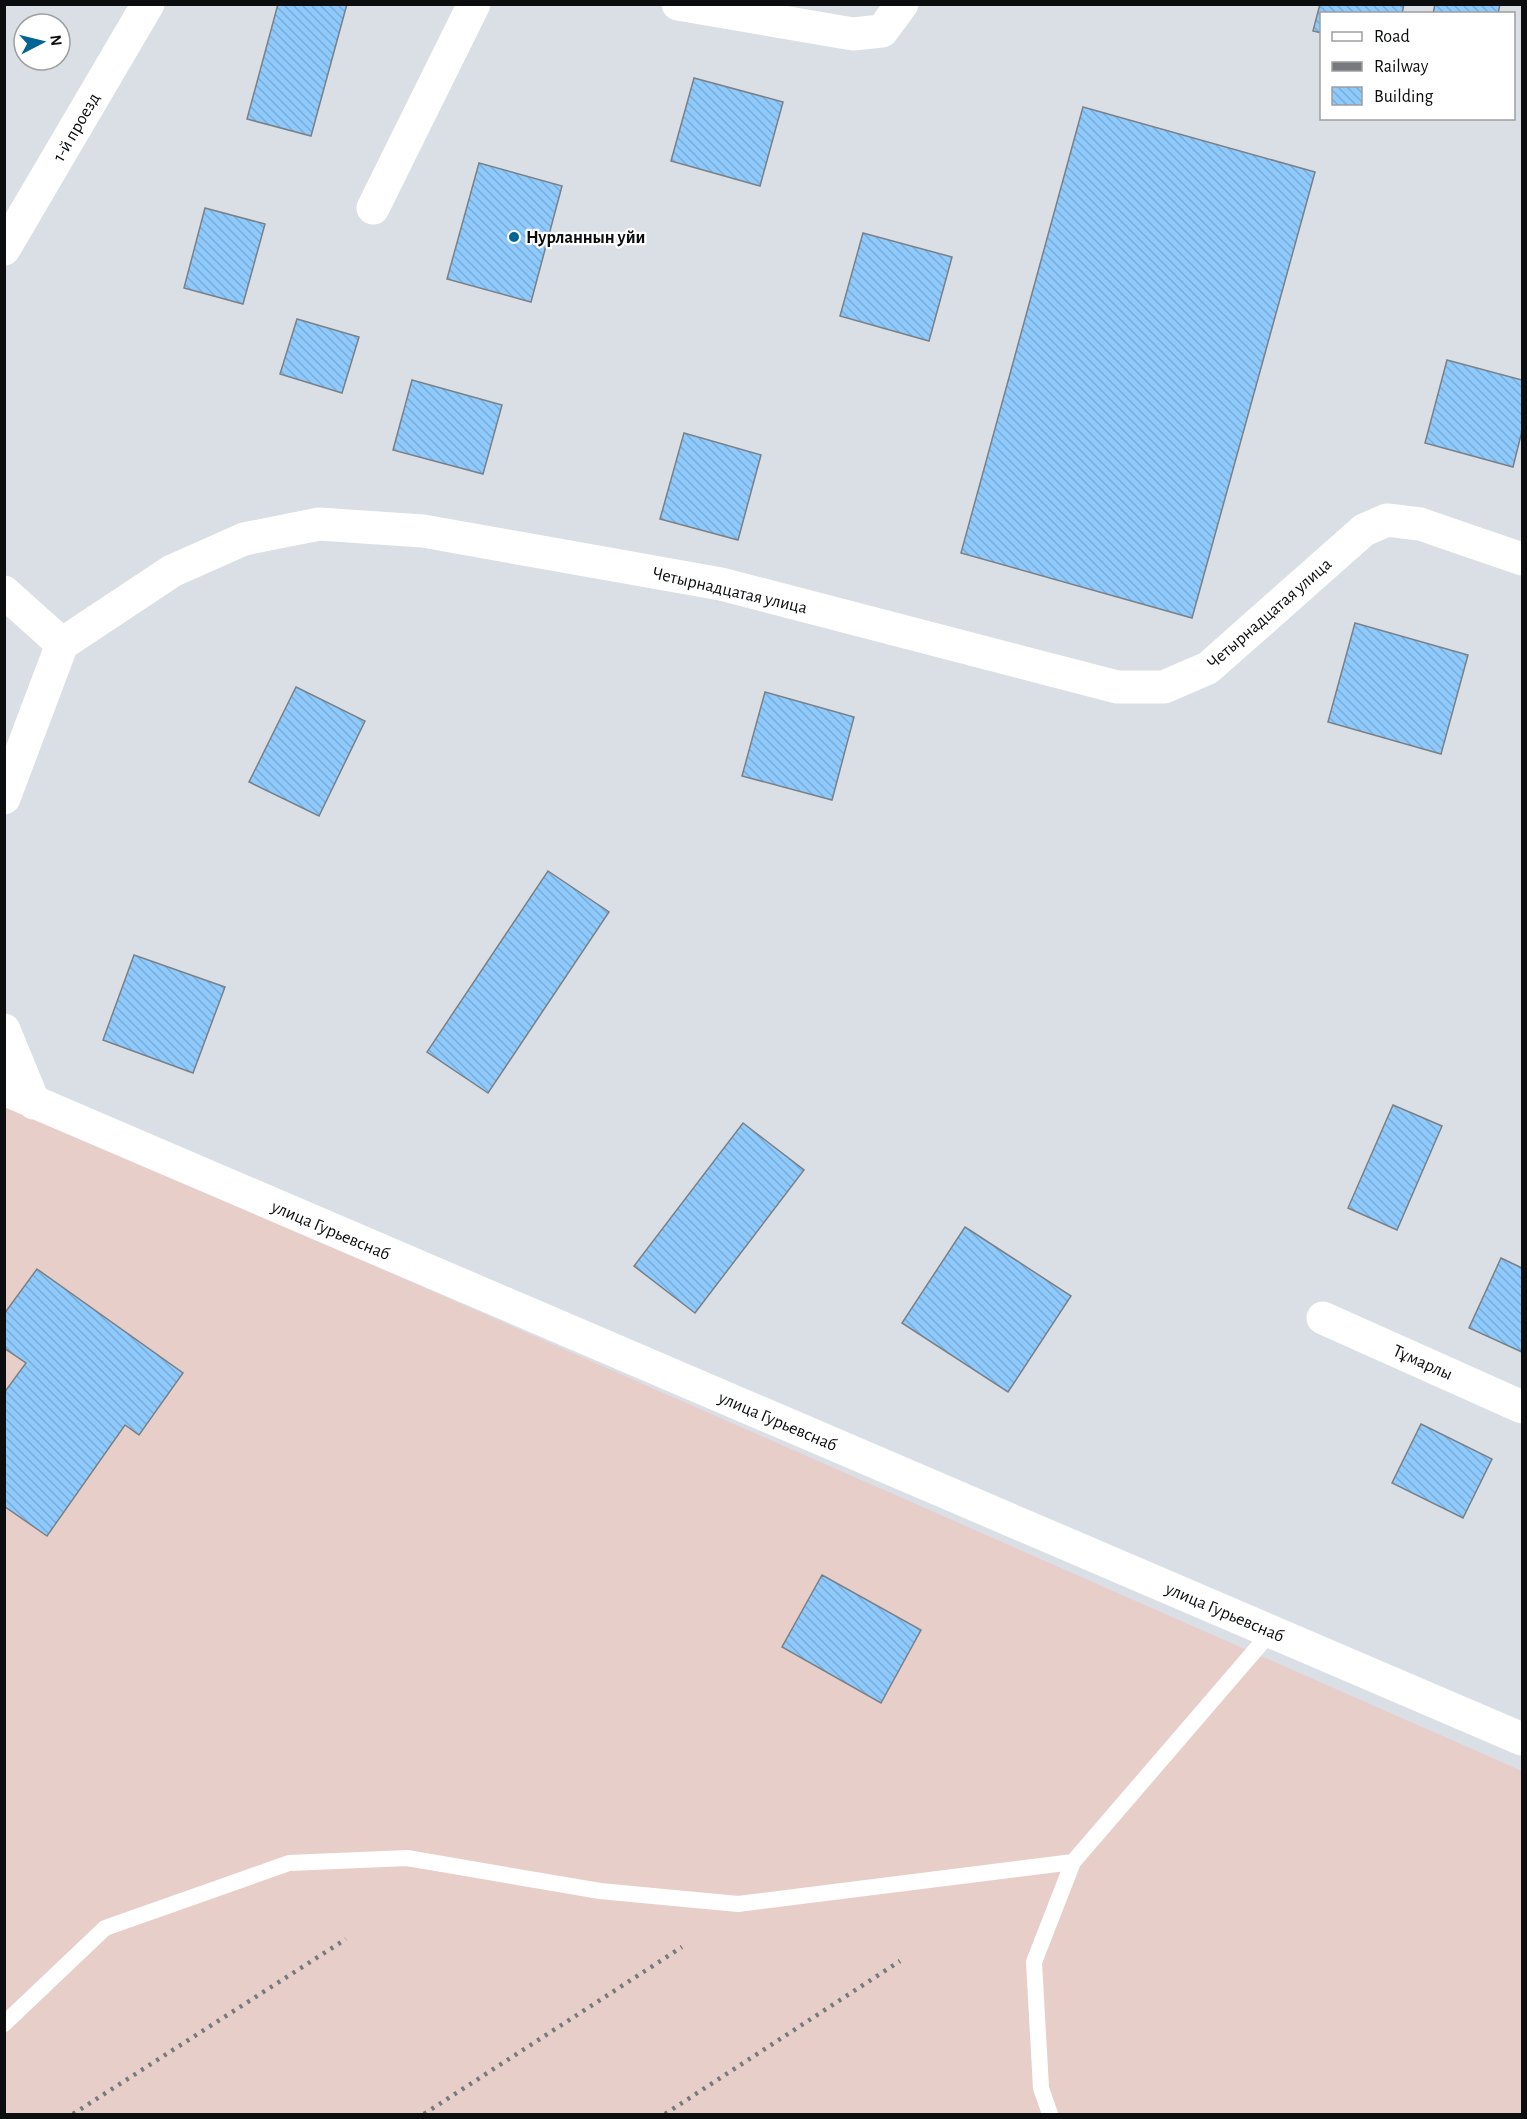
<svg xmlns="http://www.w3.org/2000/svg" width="1527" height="2119" font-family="'Alegreya Sans',sans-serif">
<defs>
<pattern id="building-back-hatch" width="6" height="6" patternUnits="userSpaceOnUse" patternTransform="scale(1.5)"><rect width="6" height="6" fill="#8fcafd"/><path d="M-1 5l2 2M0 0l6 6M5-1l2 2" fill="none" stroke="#7aacd8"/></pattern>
</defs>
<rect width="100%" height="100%" fill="#d9dfe5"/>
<!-- industrial -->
<path fill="#e8cec9" d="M5,1103l1517,668v343h-1517z"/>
<!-- building -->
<path fill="url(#building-back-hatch)" stroke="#7a8085" stroke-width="1.5" d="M278,4h69l-36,132 -64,-17z
M1320,4h84l-2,10h-80v19l-9,-2z
M1435,4h65l-2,10h-65z
M694,78l89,24 -23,84 -89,-25z
M1083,107l232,65 -123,446 -231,-65z
M479,163l83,23 -31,116 -84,-23z
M205,208l60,16 -22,80 -59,-16z
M863,233l89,24 -23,84 -89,-25z
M297,319l62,18 -17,56 -62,-19z
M1447,360l75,20v51l-9,36 -88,-24z
M412,380l90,25 -19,69 -90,-24z
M684,433l77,22 -23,85 -78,-21z
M1355,623l113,32 -27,99 -113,-32z
M296,687l69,34 -46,95 -70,-34z
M765,692l89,25 -22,83 -90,-24z
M548,871l61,41 -121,181 -61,-41z
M134,955l91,32 -32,86 -90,-33z
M1393,1105l49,21 -45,104 -49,-22z
M743,1123l61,47 -109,143 -61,-47z
M965,1227l106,69 -63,96 -106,-69z
M1501,1258l21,10v84l-53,-24z
M37,1269l146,104 -44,62 -14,-10 -78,111 -43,-30v-113l22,-30 -22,-15v-34z
M1421,1424l71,35 -29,59 -71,-35z
M822,1575l99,55 -40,73 -99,-56z"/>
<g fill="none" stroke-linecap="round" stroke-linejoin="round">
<!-- lane -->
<path stroke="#fff" stroke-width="16" d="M4,2024l101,-96 184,-65 118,-5 193,33 138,13 335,-42
M1050,2114l-9,-26 -7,-126 39,-100 198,-230"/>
<!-- street -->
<path stroke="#fff" stroke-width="33" d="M678,4l175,30 29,-3 20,-27
M373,208l101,-204
M4,249l144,-245
M4,592l58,52
M4,798l58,-154 110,-73 72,-32 75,-15 104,7 298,53 396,103h47l44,-19 156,-138 23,-10 33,4 102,35
M4,1030l30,73
M4,1089l1518,650
M1323,1318l199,89"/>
<!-- rail -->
<path stroke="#767a7e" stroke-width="4.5" stroke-dasharray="3 6" stroke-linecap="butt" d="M73,2114l273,-175
M424,2114l258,-167
M665,2114l235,-153"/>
</g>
<!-- markers -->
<circle fill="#006594" stroke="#fff" stroke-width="2" cx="514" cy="237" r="6"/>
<g text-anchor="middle" stroke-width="4.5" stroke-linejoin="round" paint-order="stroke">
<!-- street labels -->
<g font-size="18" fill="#0b0d0f" stroke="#fff">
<text transform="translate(76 127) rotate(-60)" y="6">1-й проезд</text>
<text transform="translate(730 590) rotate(13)" y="6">Четырнадцатая улица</text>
<text transform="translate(1269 613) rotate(-41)" y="6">Четырнадцатая улица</text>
<text transform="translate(331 1230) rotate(23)" y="6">улица Гурьевснаб</text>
<text transform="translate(1423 1362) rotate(24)" y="6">Тұмарлы</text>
<text transform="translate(778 1421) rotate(23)" y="6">улица Гурьевснаб</text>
<text transform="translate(1225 1612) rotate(23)" y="6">улица Гурьевснаб</text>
</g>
<!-- poi labels -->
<g font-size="18" font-weight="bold" fill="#0b0d0f" stroke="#fff" text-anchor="start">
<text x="526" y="243">Нурланнын уйи</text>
</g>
</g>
<!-- border -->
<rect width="1527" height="2119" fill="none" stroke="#0b0d0f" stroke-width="12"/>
<!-- legend -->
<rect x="1320" y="12" width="195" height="108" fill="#ffffff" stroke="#9d9e9f" stroke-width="1.5"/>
<rect x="1332" y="32" width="30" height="9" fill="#ffffff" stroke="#9d9e9f" stroke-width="1.5"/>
<text x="1374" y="42" font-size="18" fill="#0b0d0f">Road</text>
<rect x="1332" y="62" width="30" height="9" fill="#767a7e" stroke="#9d9e9f" stroke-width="1.5"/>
<text x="1374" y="72" font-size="18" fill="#0b0d0f">Railway</text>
<rect x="1332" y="87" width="30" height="18" fill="url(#building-back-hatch)" stroke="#9d9e9f" stroke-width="1.5"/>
<text x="1374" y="102" font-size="18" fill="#0b0d0f">Building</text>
<!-- north arrow -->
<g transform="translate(42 42) rotate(83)"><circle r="28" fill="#ffffff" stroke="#9d9e9f" stroke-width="1.5"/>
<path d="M0-4.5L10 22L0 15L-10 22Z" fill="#006594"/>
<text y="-9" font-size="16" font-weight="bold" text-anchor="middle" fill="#0b0d0f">N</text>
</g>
</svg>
